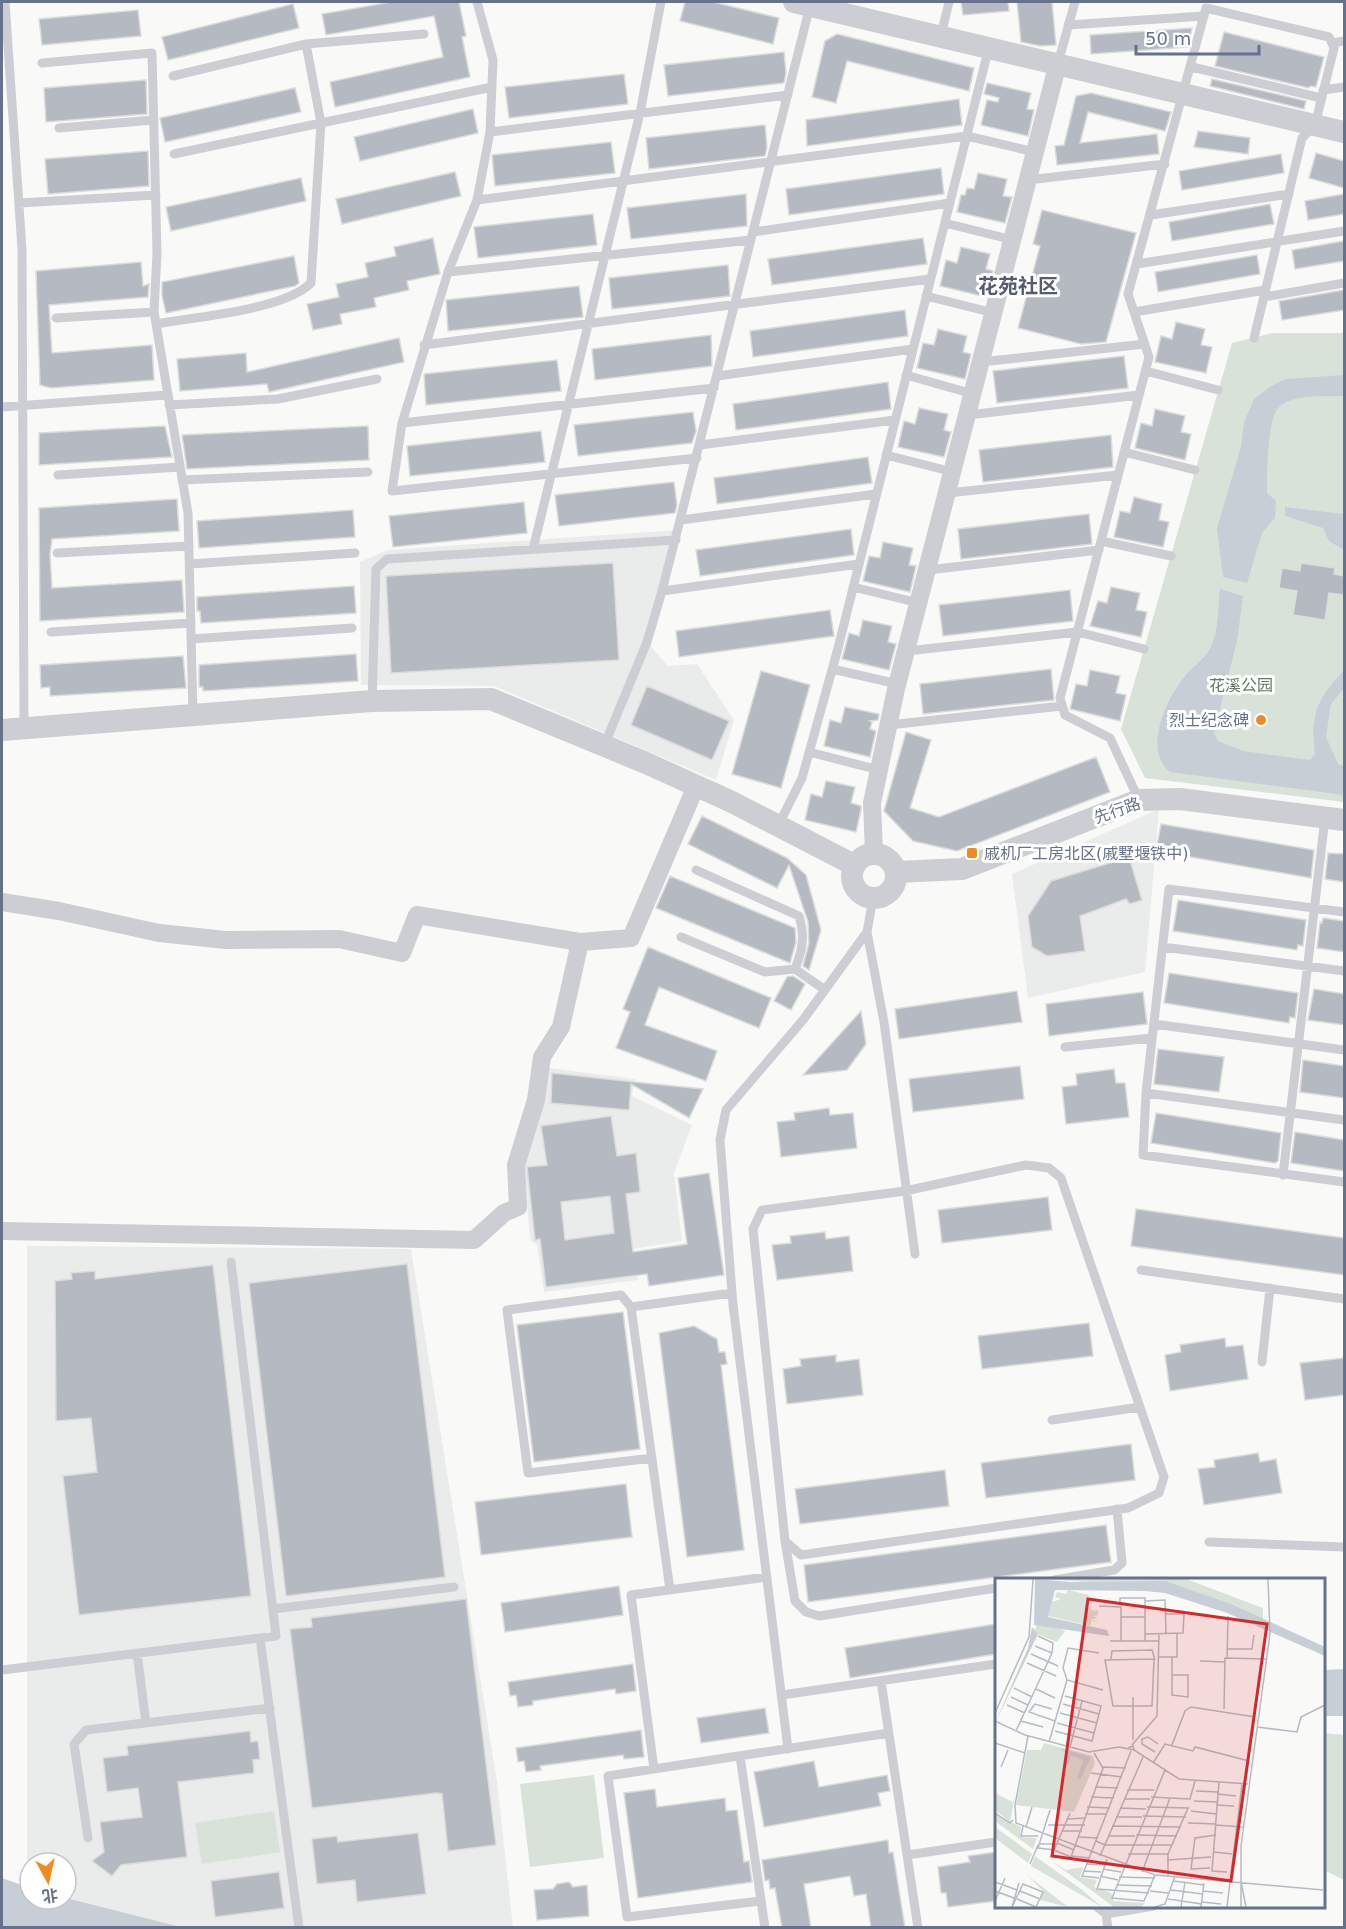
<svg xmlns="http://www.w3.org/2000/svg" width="1346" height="1929" font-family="'DejaVu Sans','Noto Sans SC',sans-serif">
<rect width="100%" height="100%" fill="#f9faf7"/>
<!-- built -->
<path fill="#eaebeb" d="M679,530l-32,112 21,24 29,-2 37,56 -18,60 -222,-94 -133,-1 -1,-123 27,-12z
M1159,809l-14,163 -117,26 -16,-124z
M549,1068l86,11 -3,17 60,29 -18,48 8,68 -50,8 6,31 -94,12 -7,-47 -7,-5 -6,-74z
M27,1246l384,3 86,533 16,145h-332l-115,-29v-35h-36v25h-3z"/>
<!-- green -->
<path fill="#d9e2d8" d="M1273,333h71v469l-199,-24 -24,-49 111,-386z
M1324,1733l20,2v145l-20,-10z
M594,1775l10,83 -74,9 -10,-83z
M274,1811l6,41 -78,12 -7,-41z"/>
<!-- water -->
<path fill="#c8ced6" d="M1344,375v21c-19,1 -47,-3 -64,10 -13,9 -13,70 -13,87l9,8 -1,17 -13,15 -15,50 -24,-6 -6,-49 24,-81 3,-25 10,-23 17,-13 15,-7z
M1285,507l59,7v36l-15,-9 -6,-13 -38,-12z
M1220,589l23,7 -6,45 -23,92 4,8 25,10 67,9 5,-6c-5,-40 2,-54 28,-83l1,17 -13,16 -5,33 12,27 6,2v29l-174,-23c-28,-22 -3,-74 15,-96 6,-8 16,-14 22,-23 12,-16 11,-45 13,-64z
M1344,1669v47h-20v-46z
M2,1878l28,10v11l36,-1 115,29h-179z"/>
<!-- building -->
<path fill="#b4b9c2" stroke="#dbdcda" stroke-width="1.5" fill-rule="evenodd" d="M391,2h68l7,34 -4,1 8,40 -135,30 -5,-25 113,-25 -9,-41 -108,19 -4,-21z
M685,2h28l66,16 -6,26 -93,-23z
M961,2h47l1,9 -46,4z
M1017,2h35l4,43 -16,1 -19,-4z
M293,4l6,24 -131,32 -6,-23z
M138,10l3,26 -99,9 -3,-26z
M1192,28l-4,19 -97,7 -1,-19z
M1224,32l100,25 -8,30 -6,-1 -1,2 -94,-22z
M837,34l137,34 -5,23 -122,-30 -11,42 -24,-6 13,-56z
M784,52l2,21 -2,10 -116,13 -4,-31z
M624,74l4,30 -119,14 -4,-31z
M1212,79l94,22 -2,8 -94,-23z
M146,80l1,34 -101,8 -2,-34z
M987,83l44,10 -4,16 7,1 -6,26 -47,-11 6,-25 11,2 1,-4 -15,-4z
M295,88l6,24 -136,30 -5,-24z
M1091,93l80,19 -6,19 -77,-19 -8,31 77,-9 2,20 -102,11 -2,-19 9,-1 12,-49z
M959,99l3,26 -155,21 -1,-26z
M473,109l5,24 -118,28 -6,-24z
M765,125l2,22 -2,9 -116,13 -3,-31z
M1198,131l52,7 -2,16 -54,-7z
M611,142l4,31 -120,13 -3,-31z
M148,151l1,35 -101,8 -3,-35z
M1316,153l28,8v27l-35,-10z
M1281,154l3,19 -102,17 -3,-19z
M941,168l3,26 -155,21 -3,-26z
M455,172l6,24 -119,28 -6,-25z
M978,173l29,6 -4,17 9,1 -7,26 -48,-11 4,-17h4l2,-7 7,1z
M301,178l5,23 -135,30 -5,-24z
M746,194l1,32 -116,13 -4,-31z
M1344,194v20l-36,6 -3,-19z
M1270,204l4,20 -102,17 -3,-19z
M1042,210l94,23 -30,109 -25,2 -63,-16 22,-82 -7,-2z
M593,214l4,31 -119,13 -4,-31z
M433,238l7,36 -33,7 2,9 -35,8 2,9 -36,7 2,10 -29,6 -6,-26 32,-7 -3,-13 32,-7 -3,-14 31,-7 -2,-9z
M923,238l4,26 -155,21 -4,-26z
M1344,241v20l-49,8 -3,-19z
M961,247l29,7 -4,15 7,2 -7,26 -46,-11 6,-26 11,3z
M1257,255l3,19 -102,18 -3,-20z
M294,256l5,27 -4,3 -129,27 -4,-17v-14z
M141,262l2,24 6,-2 -1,13 -99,8 3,48 100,-8 2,35 -103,8 -11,-3 -4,-114z
M728,265l2,31 -118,13 -3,-31z
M579,286l4,31 -135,14 -2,-31z
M1344,290v20l-62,10 -3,-19z
M905,310l3,26 -155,21 -3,-26z
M1176,322l29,7 -4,16 11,2 -6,26 -51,-11 6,-26 11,3z
M938,329l29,7 -4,16 8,2 -6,25 -48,-11 6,-25 11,2z
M711,335l1,31 -117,14 -3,-31z
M399,338l5,24 -135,30 -2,-8 -87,7 -3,-32 69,-6 1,19z
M1124,356l4,32 -131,15 -4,-32z
M557,360l4,31 -135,14 -2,-31z
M888,382l3,27 -155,21 -3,-26z
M919,408l29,6 -4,16 7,2 -7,25 -46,-10 6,-26 11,3z
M1155,409l30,7 -4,16 10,2 -6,26 -50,-12 6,-25 11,3z
M693,412l3,19 -4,12 -114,13 -4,-31z
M165,426l7,31 -133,8v-32z
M368,426l1,34 -182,9 -5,-34z
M541,431l4,31 -135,14 -3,-30z
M1111,435l2,32 -130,15 -4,-32z
M868,457l4,26 -155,21 -3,-26z
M674,482l3,23 -2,8 -116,13 -4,-31z
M1134,497l28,7 -3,16 10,2 -6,25 -49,-10 6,-26 10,2z
M177,499l2,32 -127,8 -2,15 2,34 130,-8 2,32 -144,9 -1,-113z
M524,502l3,31 -134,14 -4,-31z
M353,510l2,27 -156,11 -2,-27z
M1089,514l3,30 -131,15 -3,-30z
M851,529l3,26 -154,21 -4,-26z
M883,542l30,6 -4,17 7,1 -6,26 -47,-11 6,-25 11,2z
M613,563l6,97 -228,13 -5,-97z
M1301,563l34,5 -1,6 10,2v19l-15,-2 -4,27 -32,-5 4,-24 -18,-3 3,-20 18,3z
M354,586l2,27 -155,10 -1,-12h-3v-14z
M1111,587l29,6 -4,17 11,2 -6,25 -51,-11 8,-25 9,2z
M1070,590l3,31 -130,15 -4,-31z
M830,610l4,26 -155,21 -3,-26z
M863,620l29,6 -4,16 8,2 -7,26 -47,-11 7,-26 10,3z
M356,654l2,27 -155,10v-4h-4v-22z
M183,656l3,32 -136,8v-9l-9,1 -1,-23z
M1051,669l3,31 -131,14 -3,-30z
M1090,670l30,6 -4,17 10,2 -6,26 -50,-12 6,-25 11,2z
M761,671l49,14 -29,103 -49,-14z
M647,686l82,35 -17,39 -81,-35z
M845,707l34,7 -1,6 -8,1 2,1 -2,7 6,2 -6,26 -46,-11 6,-26 11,3z
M906,732l25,8 -21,68 29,9 157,-60 14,35 -153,59 -44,-10 -29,-30z
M826,781l29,6 -4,16 10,3v4l-5,22 -51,-12 6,-26 11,3z
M702,816l85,42 19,17 15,55 -12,40 -6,-4 6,-23 -1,-21 -19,-57 -12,23 -89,-44z
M1161,824l153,26 -3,28 -155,-27z
M1328,853l16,1v28l-19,-3z
M1129,857l13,43 -12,4 -4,-5 -46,17 5,35 -38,5 -15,-9 -4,-31 23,-35z
M670,876l125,52 1,14 -6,21 -134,-55z
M1178,900l128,20 -3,26 -5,-1 -1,5 -124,-19z
M1323,918l21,3v31l-27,-4 3,-26 2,1z
M648,947l123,51 -12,30 -100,-41 -14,38 72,26 -11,30 -90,-33 14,-36 -7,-3z
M1169,973l129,20 -3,25 -5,-1 -1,6 -125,-20z
M793,976l12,8 -14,26 -17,-9 13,-24z
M1314,989l30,5v31l-36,-5z
M1017,991l5,31 -123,17 -4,-30z
M1143,992l4,32 -98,12 -3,-32z
M861,1011l5,33 -19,26 -44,5z
M1158,1049l66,8 -5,35 -65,-8z
M1303,1060l41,6v32l-44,-6z
M1020,1066l4,33 -111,13 -4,-33z
M1114,1069l2,14h9l4,34 -63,7 -4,-37 15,-2 -1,-11z
M552,1073l73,8 78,8 -14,29 -58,-34 -2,26 -78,-7z
M829,1108l1,7 23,-2 4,35 -76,9 -4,-35 18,-2 -1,-7z
M1156,1113l125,20 -3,28 -3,2 -124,-20z
M611,1116l6,40 19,-3 4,39 -14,2 7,58 54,-8 -9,-66 31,-5 15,102 -75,11 -2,-12 -101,13 -6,-48 -5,1 -8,-73 20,-2 -6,-39zM610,1196l4,37 -49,7 -4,-38z
M1295,1132l49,8v31l-53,-8z
M1048,1197l4,33 -110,13 -4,-33z
M1136,1209l208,29v37l-213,-29z
M825,1232l1,7 23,-3 4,35 -76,9 -5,-35 19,-2 -1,-7z
M407,1264l38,313 -159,19 -37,-313z
M213,1265l38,331 -172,19 -16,-139 34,-4 -6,-54 -35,3 -1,-140 17,-2 -1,-6 24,-2v8z
M623,1312l17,137 -106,13 -17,-137z
M1089,1323l4,33 -111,13 -4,-33z
M694,1326l23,13 2,13h6l2,12 -6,1 23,185 -57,7 -28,-224z
M1225,1338l1,9 17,-2 5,34 -78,12 -5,-36 16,-3 -1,-7z
M836,1355v7l23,-3 4,36 -76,9 -4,-35 18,-3 -1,-7z
M1344,1358v37l-39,5 -5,-37z
M1131,1444l4,36 -149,18 -5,-35z
M1258,1453l2,9 16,-3 6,34 -78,12 -6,-36 17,-2 -1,-7z
M945,1470l4,36 -149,18 -5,-35z
M626,1484l6,53 -151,18 -6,-53z
M1106,1525l5,37 -303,40 -4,-37z
M619,1586l4,29 -118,17 -4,-29z
M466,1599l30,246 -48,6 -6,-57 -5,-1 -125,15 -22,-179 22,-2 -1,-9z
M996,1624v30l-146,24 -5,-30z
M633,1664l3,27 -20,3 -1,-5 -82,12v4l-15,2 -2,-12 -6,1 -2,-14z
M765,1708l4,25 -68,10 -4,-25z
M641,1730l3,27 -20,2 -1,-4 -83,11 1,4 -15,2 -2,-11 -6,1 -2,-14z
M250,1731l1,11 7,-1 2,18 -7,1 1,13 -76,9 9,75 -66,8 -9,11 -20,-15 12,-9 -4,-30 42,-5 -4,-29 -31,4 -4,-34 25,-3 -1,-9z
M814,1761l5,26 68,-12 3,16 -12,2 3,13 -117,21 -10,-55z
M655,1789l2,18 68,-9 1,13 11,-1 7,52 5,-1 3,21 -114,16 -14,-105z
M418,1833l8,61 -69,8 -2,-22 -38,4 -5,-45 25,-3 1,6z
M888,1840l1,13 4,-1 12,76h-34l-5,-34 -12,2 -4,-20 -46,8 7,44h-29l-7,-40 -5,1 -1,-9 -4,1 -3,-21z
M996,1852v49l-48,6 -2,-14h-5l-3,-26 32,-5 -2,-6z
M279,1872l5,36 -69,9 -4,-36z
M569,1882l4,5 14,-2 2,31 -52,4 -3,-30 19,-1 4,-5z"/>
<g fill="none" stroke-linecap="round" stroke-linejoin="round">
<!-- service -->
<path stroke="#ccced3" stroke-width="9" d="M5,2l17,247 2,479
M477,2l16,58 -3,72 -13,68 -29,72 -46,151 -10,68 305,-33
M1068,25l136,-9
M941,35l8,-33
M1332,43l12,-2
M306,44l118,-10
M42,63l110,-10 5,200 -3,59 34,201 5,202
M1058,63l17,-61
M1192,67l129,31
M1323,90l21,-3
M59,128l95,-8
M490,132l298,-37
M174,154l318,-67
M1028,180l137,-16
M477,200l490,-64 68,16
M19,203l137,-8
M1151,215l138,-21
M945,223l68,17
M753,232l197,-29
M1137,264l207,-33
M448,272l303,-32
M926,296l68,17
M1264,297l80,-14
M1134,312l131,-22
M56,318l98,-6
M156,324c40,-7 128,-14 155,-41l10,-160 -15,-79 -133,32
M424,345l506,-66
M981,362l164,-18
M1146,371l72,19
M906,375l67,19
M717,376l196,-27
M169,405l109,-6 99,-20
M2,407l165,-12
M968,415l171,-20
M402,423l312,-35
M700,445l195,-25
M1124,452l71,18
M886,455l67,17
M58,475l122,-8
M182,480l186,-8
M948,493l170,-18
M681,520l195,-26
M1101,541l70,15
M533,549l107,-436 21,-111
M57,553l132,-7
M190,564l165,-11
M928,570l171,-20
M853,587l66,16
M662,591l197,-27
M51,632l140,-9
M191,639l161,-11
M907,651l171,-19 66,17
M832,669l66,15
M372,701l4,-132 11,-10 289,-19
M889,725l173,-19
M604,746l43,-104 15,-51 148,-585
M809,752l70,18
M1139,800l-29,-62 -45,-23 -5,-17 89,-341 -21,-63 78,-286 123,29 5,11 -19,77 -13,13 -48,200
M778,826l24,-48 35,-126 152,-605
M1344,912l-175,-23 -23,204 198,27
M867,932l17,90 31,232
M681,937l84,35 30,-3c8,-20 10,-33 4,-53l-103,-46
M1163,947l181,24
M795,969l30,21
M1154,1024l190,26
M1065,1047l87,-9
M1146,1093l-3,62 201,27
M1026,1165l23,3 12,10 103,299 -5,16 -31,15 -327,47 -16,-14 -32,-312 9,-19 143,-19z
M1283,1175l42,-357
M1141,1270l203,29
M631,1307l101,-14
M1262,1362l8,-74
M1052,1420l88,-13
M652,1458l-124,15 -21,-163 114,-15 10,12 39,283
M785,1541l10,60 11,11 13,4 177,-28
M1209,1542l135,5
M1054,1580l60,-10 8,-7 -5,-54
M273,1609l181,-22
M260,1638l39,290
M137,1653l9,70
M2,1670l274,-34 -45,-374
M881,1681l37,247
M782,1695l214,-31
M788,1749l-55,-444 -13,-165 6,-30 77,-90 64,-88 6,-34
M740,1756l25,172
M654,1769l-23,-174 136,-18
M88,1838l-14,-94 12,-14 184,-22
M907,1855l89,-13
M760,1901l-133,16 -19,-141 281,-43
M1096,1906l10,8 48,-8
M1106,1914l2,14"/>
<!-- minor -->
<path stroke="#ccced3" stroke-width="18" d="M874,853l-2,-50 24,-114 162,-626
M2,902l57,9 100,22 67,7 113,-1 63,14 15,-38 163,27 51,-4 65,-152
M2,1231l472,9 30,-27 14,-6 -2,-42 20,-65 6,-43 19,-30 19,-85"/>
<!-- tertiary -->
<path stroke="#ccced3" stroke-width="22" d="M794,2l550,130
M2,730l370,-29 119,-2 155,64 86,39 122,63
M852 876a22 22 0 1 1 44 0a22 22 0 1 1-44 0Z
M897,872l65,-3 177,-69 41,-1 164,21"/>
</g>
<!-- markers -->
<g fill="#f18b21" stroke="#fff" stroke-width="2">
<circle cx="1261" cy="720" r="6"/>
<rect x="966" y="847" width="12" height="12" rx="3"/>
</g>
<g text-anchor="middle" stroke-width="6" stroke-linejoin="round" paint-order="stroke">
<!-- park labels -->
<g font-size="16" fill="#627b64" stroke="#fff">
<text x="1241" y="691">花溪公园</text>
</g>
<!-- poi labels -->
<g font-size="16" fill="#66718b" stroke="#fff" text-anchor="end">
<text x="1249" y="726">烈士纪念碑</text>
<text x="984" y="859" text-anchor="start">戚机厂工房北区(戚墅堰铁中)</text>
</g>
<!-- street labels -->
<g font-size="16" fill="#66718b" stroke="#fff">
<text transform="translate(1117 810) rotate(-19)" y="6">先行路</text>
</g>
<!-- quarter labels -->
<g font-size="20" font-weight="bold" fill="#555c6f" stroke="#fff">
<text x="1018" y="293">花苑社区</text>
</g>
</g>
<!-- overview -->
<g transform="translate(995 1578)">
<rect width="330" height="330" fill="#f9faf7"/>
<path d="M46,1h145l77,29v13l-91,-34zM73,12l21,5 -2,10 6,6 5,-1v5l-5,1 5,2 -6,1 6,4 -7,-3v6l-43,-10 4,-14 9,-3 -6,-2 2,-5 9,2zM42,46l17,2 11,5 -8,11 -23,-9zM49,165l49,13 2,7 -21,49 -58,-7 11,-55h14zM21,211l-6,33 -15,-12v-17l18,9zM0,236l26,13 -1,10 17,1 -4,11 -38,-28zM0,249l37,27 -4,9 -33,-25zM40,278l46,33 21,18 -71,-41zM55,282l16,10 17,-3 -3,10 17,3 -3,7 17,6 3,8 31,2 -4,4h-27zM32,297l41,32 -28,-7 3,-9z" fill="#d9e2d8"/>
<path d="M40,1l36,3 94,-1 66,23 94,43v9l-98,-43 -62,-20 -20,-2 -90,-1 -7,27 59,13 2,6 -75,-11zM37,49l6,7 -43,89 33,-75zM65,170l31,9 -11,23 -3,-2 6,-18 -12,-5 -2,8 -4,3 3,-10z" fill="#c8ced6"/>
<path fill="none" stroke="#b5bbc6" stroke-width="1.5" d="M150,23l20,-1 1,33M125,27v-7h25v43M104,28l22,1v34M126,39h24M150,56l38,-1 1,-19h-18M115,63h49M40,68l17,7M232,71h25l2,-14M104,75l-31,-5 -5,20 4,12 36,10M36,76l27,12M164,79h18v-24M232,80l1,-42M116,81l1,-8 40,-1 3,10M159,81l-2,47h-39l-8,-46zM205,83l25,1M32,85l29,13M177,97h16v22l-16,-2v-38M19,110l18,9M41,111l19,9M70,118l36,10 -2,8M16,119l17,8M138,119v43M12,127l18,8M57,131l-17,-5 -6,8 26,9M229,131l1,-51 41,1M0,135l34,-76 4,-58M65,135l37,10M0,143l30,14 64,17 30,-5 15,3M26,143l22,6M62,145l37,10M262,149l40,5 4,-15 24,-12M21,153l36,-78 1,-10 -15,-7M60,153l37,10 7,-27 -36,-10M33,158l-13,69 1,18 139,52 168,15M54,164l18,-62M0,165l30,10M137,167l25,-29 2,-83M177,167l13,-34 6,-4 64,10M75,169l12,-46M133,170l5,-2 1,4 45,29 69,5M160,174l-13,-8v-5l6,-2 10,7M158,185l12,-19 28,7 2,-4 54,14M6,189l7,-17M108,189l23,1M96,195l31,4M224,204l-7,89 15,1M100,209l23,1M132,212h27M201,213l22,1M222,216l19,2M96,219l23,1M156,219l39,2 5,-18M129,221h26M199,223l23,1M221,227l18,1M92,229l23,1M152,229l41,1 -20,46v22M125,230l26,1M55,232l-12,38 17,2M196,233l25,3M0,235l15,10 3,-3M75,235l-16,37 17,7 32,-89 -9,-15M90,236h22M148,238l43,1M121,239h26M73,241l18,-1M193,245l28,1M53,247h37M221,247l27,2M28,248l-2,10h17M117,248l69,1M31,249l6,-20M68,253h19M141,257l41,1M114,258h26M84,259l19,1M101,263l9,4h66M62,265l17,7M44,266h18M219,274l18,2M133,276h40M76,278l18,2M105,278l43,-99M112,281l-10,30 52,4M172,282l44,-3M35,286l8,-19M91,286l18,1M215,290l-19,1 4,-31 21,-3M108,291l18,3M88,293l18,1M147,294l28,-74M160,297l-11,26 -32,-3 53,-128M105,298l18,4M124,299l36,1M104,300l-17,-2 49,-125M179,303l30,4M0,304l22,8M246,304l5,25M121,307l36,1M176,312l32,4M0,313l19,7M25,313l20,8M155,313l18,2M208,313l20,2M22,321l19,8M173,321l34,5M0,323l10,-23M207,324l19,2M17,329l11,-23 20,8 -7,15M17,329l7,-24M160,329l10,-3 10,-28M186,329l4,-25M206,329l3,-24M232,329l15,-123M246,329v-61l29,-212 -2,-55"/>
<path fill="#d62828" fill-opacity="0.15" stroke="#d62828" stroke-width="3" d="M93,21l179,25 -36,257 -179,-25z"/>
<rect width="330" height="330" fill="none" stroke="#66718b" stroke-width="3"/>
</g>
<!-- border -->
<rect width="1346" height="1929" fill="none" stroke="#66718b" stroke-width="6"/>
<!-- north arrow -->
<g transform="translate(48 1881) rotate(172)"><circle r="28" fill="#ffffff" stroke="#c2c6d1" stroke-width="1.5"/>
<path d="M0-4.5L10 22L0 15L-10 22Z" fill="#f18b21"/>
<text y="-9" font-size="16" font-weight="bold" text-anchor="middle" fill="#66718b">北</text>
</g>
<!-- scale -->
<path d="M1136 45v9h123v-9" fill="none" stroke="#66718b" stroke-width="3"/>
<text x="1145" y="45" font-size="18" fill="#66718b" stroke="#ffffff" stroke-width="4.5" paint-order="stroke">50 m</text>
</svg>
